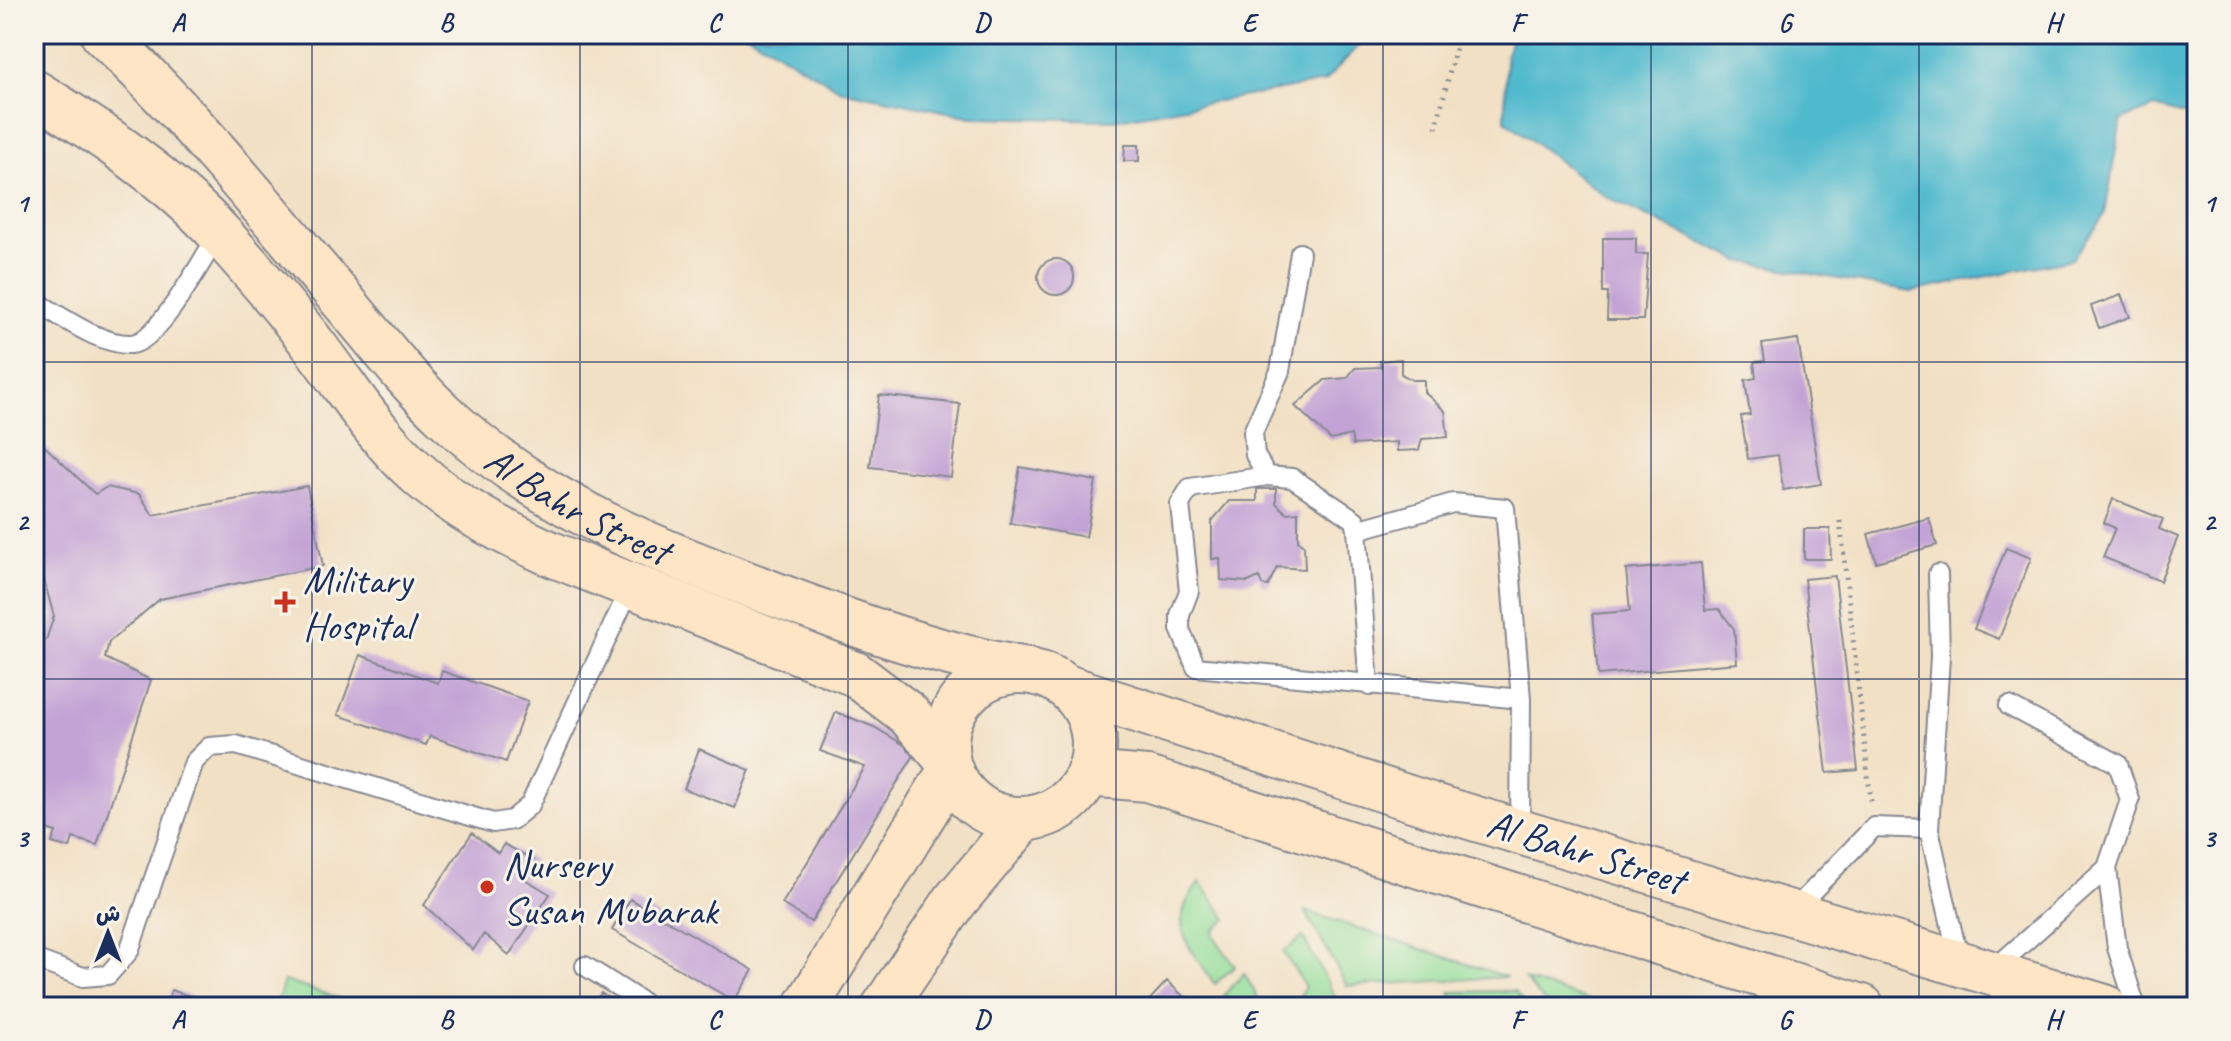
<svg xmlns="http://www.w3.org/2000/svg" width="2231" height="1041" font-family="Caveat,'Playpen Sans Arabic',sans-serif">
<rect width="100%" height="100%" fill="#f7f3e8"/>
<filter id="ink" filterUnits="userSpaceOnUse"><feTurbulence type="fractalNoise" baseFrequency=".0125" numOctaves="2"/><feDisplacementMap in="SourceGraphic" scale="16" xChannelSelector="R" yChannelSelector="G"/><feConvolveMatrix kernelMatrix="1 2 1 2 8 2 1 2 1" color-interpolation-filters="sRGB"/></filter>
<filter id="wash" filterUnits="userSpaceOnUse"><feTurbulence type="fractalNoise" baseFrequency=".006" numOctaves="4" result="noise"/><feDisplacementMap in="SourceGraphic" scale="32" xChannelSelector="R" yChannelSelector="G"/><feGaussianBlur stdDeviation="1.8" result="paint"/><feColorMatrix in="noise" values="0 0 0 0 0 0 0 0 0 0 0 0 0 0 0 0 0 1.4 0 .05"/><feComposite in="paint" operator="in"/></filter>
<g filter="url(#wash)">
<rect width="100%" height="100%" fill="#f2e0c4"/>
<!-- green -->
<path fill="#93de99" stroke="#57867c" stroke-width="2" d="M1200,882l27,37 -13,11 -1,5 22,31 -20,18c-26,-37 -51,-60 -15,-102z
M1305,911l202,66 -160,9z
M1303,937l37,69v1h-35l-5,-10 5,-11 -22,-34z
M1244,973l19,34h-30l-9,-12z
M1525,980l85,27h-61z
M284,981l83,26h-91z
M1514,991l14,16h-73l-5,-15z"/>
<!-- water -->
<path fill="#4fb9cd" stroke="#357496" stroke-width="2" d="M747,34h623l-46,48 -211,38 -141,-3 -131,-27z
M1512,34h685v85l-42,-12 -34,13 -16,94 -33,45 -161,33 -171,-31 -134,-64 -101,-77 1,-64z"/>
<g id="blocks">
<!-- building -->
<path fill="#c3a3d5" d="M1125,145h14v16h-15z
M1603,238h33v16h12l-5,66h-36l1,-27h-5z
M1038 277a18 18 0 1 1 36 0a18 18 0 1 1-36 0Z
M2121,295l9,22 -31,11 -8,-22z
M1798,339l23,145 -38,6 -5,-35 -30,4 -7,-43 9,-1 -5,-35 11,-2 -2,-16 11,-1 -3,-17z
M1401,359v15l11,6h12v12l21,19 3,26 -26,2 -3,11 -22,1v-9l-44,3 -2,-10 -20,5 -36,-34 30,-26 22,-2 8,-10 26,-1 -1,-6z
M879,395l81,9 -9,73 -81,-10z
M34,436l61,58 12,-7 32,7 14,21 154,-29 16,80 -163,33 -51,43 -4,16 46,22 -54,165 -24,-7 -3,10 -18,-5 4,-11 -22,-7v-188l12,3 8,-24 -20,-71z
M1020,467l76,14 -10,56 -76,-14z
M1257,489h19v14l10,10 12,-1v28l6,6 1,23 -28,-2 -9,19 -6,-1 -3,-8 -11,5 -27,-2 -1,-22 -8,1v-38l17,-20h28z
M2113,499l50,20 -4,10 19,8 -18,44 -57,-24 12,-29 -11,-5z
M1929,518l8,27 -61,17 -8,-28z
M1804,529h26l1,30h-27z
M2006,548l25,10 -32,81 -25,-10z
M1701,563l4,47 14,-1 15,20 3,34 -139,12 -6,-61 38,-3 -4,-41z
M1835,576l23,194 -31,3 -23,-194z
M360,655l78,28 4,-12 86,30 -22,61 -76,-26 -4,9 -88,-30z
M836,712l38,15 42,25 -105,170 -29,-18 83,-137 -45,-16z
M699,749l51,21 -15,38 -51,-19z
M472,833l26,20 6,-9 30,16 -9,19 25,15 -41,61 -25,-21 -11,16 -49,-45z
M630,899l123,71 -19,31 -122,-71z
M1167,981l28,26h-52z
M171,990l50,16v1h-55z
M601,993l22,14h-31z"/>
</g>
</g>
<g filter="url(#ink)">
<use href="#blocks" fill-opacity="0" stroke="#868891" stroke-width="2"/>
<g fill="none" stroke-linecap="round" stroke-linejoin="round">
<!-- lane casing -->
<g stroke="#868891" stroke-width="22">
<path id="lane" d="M1300,253l-20,118 -27,61 2,23 12,21 25,2 63,42 2,10 96,-27 52,5 16,191 -1,133
M34,301c28,15 65,44 97,43 27,-1 73,-87 88,-111
M1267,476l-77,12 -10,16 9,87 -9,24v14l16,38 325,32
M1357,530l12,156
M1938,574l2,83 -11,172 30,132
M2009,706l109,58 12,36 -23,68 10,80 19,59
M1792,912l82,-85 55,2
M34,959l49,18 25,-2 21,-24 65,-189 15,-15 27,-2 257,78 19,-3 18,-15 101,-219
M585,966l65,41
M1993,970l114,-102"/>
</g>
<!-- secondary casing -->
<g stroke="#868891" stroke-width="48">
<g id="secondary">
<path id="s1" d="M103,34c85,80 159,172 235,261 35,41 68,85 108,122 99,91 210,133 333,179 83,31 162,60 249,74"/>
<path d="M34,92c65,40 136,87 188,144 32,36 65,73 94,112 32,42 59,86 99,123 39,36 86,60 134,82l306,121 53,40 37,43"/>
<circle cx="1020" cy="745" r="74"/>
<path d="M1069,688l371,120 665,199"/>
<path d="M1089,774l58,5 715,228"/>
<path d="M806,1007l143,-234"/>
<path d="M884,1007l71,-106 68,-81"/>
</g>
</g>
<!-- path -->
<path stroke="#868891" stroke-width="5" stroke-dasharray="2 6" stroke-linecap="butt" d="M1436,128l23,-94
M1840,521l31,281"/>
<!-- lane -->
<use href="#lane" stroke="#fff" stroke-width="18"/>
<!-- secondary -->
<use href="#secondary" stroke="#fde5c5" stroke-width="44"/>
</g>
</g>
<!-- grid -->
<path fill="none" stroke="#1b2f5e" stroke-width="2" stroke-opacity="0.55" d="M312,34v973M580,34v973M848,34v973M1116,34v973M1383,34v973M1651,34v973M1919,34v973M34,362h2163M34,679h2163"/>
<!-- markers -->
<g fill="#c8321e" stroke="#f7f3e8" stroke-width="3">
<path d="M281 590h8v8h8v8h-8v8h-8v-8h-8v-8h8z"/>
<circle cx="487" cy="887" r="8"/>
</g>
<g text-anchor="middle" stroke-width="6" stroke-linejoin="round" paint-order="stroke">
<!-- street labels -->
<g font-size="40" fill="#1b2f5e" stroke="#f7f3e8">
<text dy="14" stroke="none"><textPath href="#s1" startOffset="674">Al Bahr Street</textPath></text>
<text transform="translate(1586 851) rotate(17)" y="14">Al Bahr Street</text>
</g>
<!-- poi labels -->
<g font-size="40" fill="#1b2f5e" stroke="#f7f3e8" text-anchor="start">
<text x="303" y="593">Military<tspan x="303" dy="46">Hospital</tspan></text>
<text x="503" y="878">Nursery<tspan x="503" dy="46">Susan Mubarak</tspan></text>
</g>
</g>
<!-- margin -->
<rect width="2231" height="1041" fill="none" stroke="#f7f3e8" stroke-width="88"/>
<!-- north arrow -->
<g transform="translate(108 933)" stroke="#f7f3e8" stroke-width="6" paint-order="stroke">
<path d="M0-6L14 30L0 20L-14 30Z" fill="#1b2f5e"/>
<text y="-12" font-size="22" font-weight="bold" text-anchor="middle" fill="#1b2f5e">ش</text>
</g>
<rect x="44" y="44" width="2143" height="953" fill="none" stroke="#1b2f5e" stroke-width="3"/>
<g font-size="26" text-anchor="middle" font-weight="bold" fill="#1b2f5e">
<text x="178" y="31">A</text>
<text x="446" y="31">B</text>
<text x="714" y="31">C</text>
<text x="982" y="31">D</text>
<text x="1249" y="31">E</text>
<text x="1517" y="31">F</text>
<text x="1785" y="31">G</text>
<text x="2053" y="31">H</text>
<text x="22" y="212">1</text>
<text x="2209" y="212">1</text>
<text x="22" y="530">2</text>
<text x="2209" y="530">2</text>
<text x="22" y="847">3</text>
<text x="2209" y="847">3</text>
<text x="178" y="1028">A</text>
<text x="446" y="1028">B</text>
<text x="714" y="1028">C</text>
<text x="982" y="1028">D</text>
<text x="1249" y="1028">E</text>
<text x="1517" y="1028">F</text>
<text x="1785" y="1028">G</text>
<text x="2053" y="1028">H</text>
</g>
</svg>
